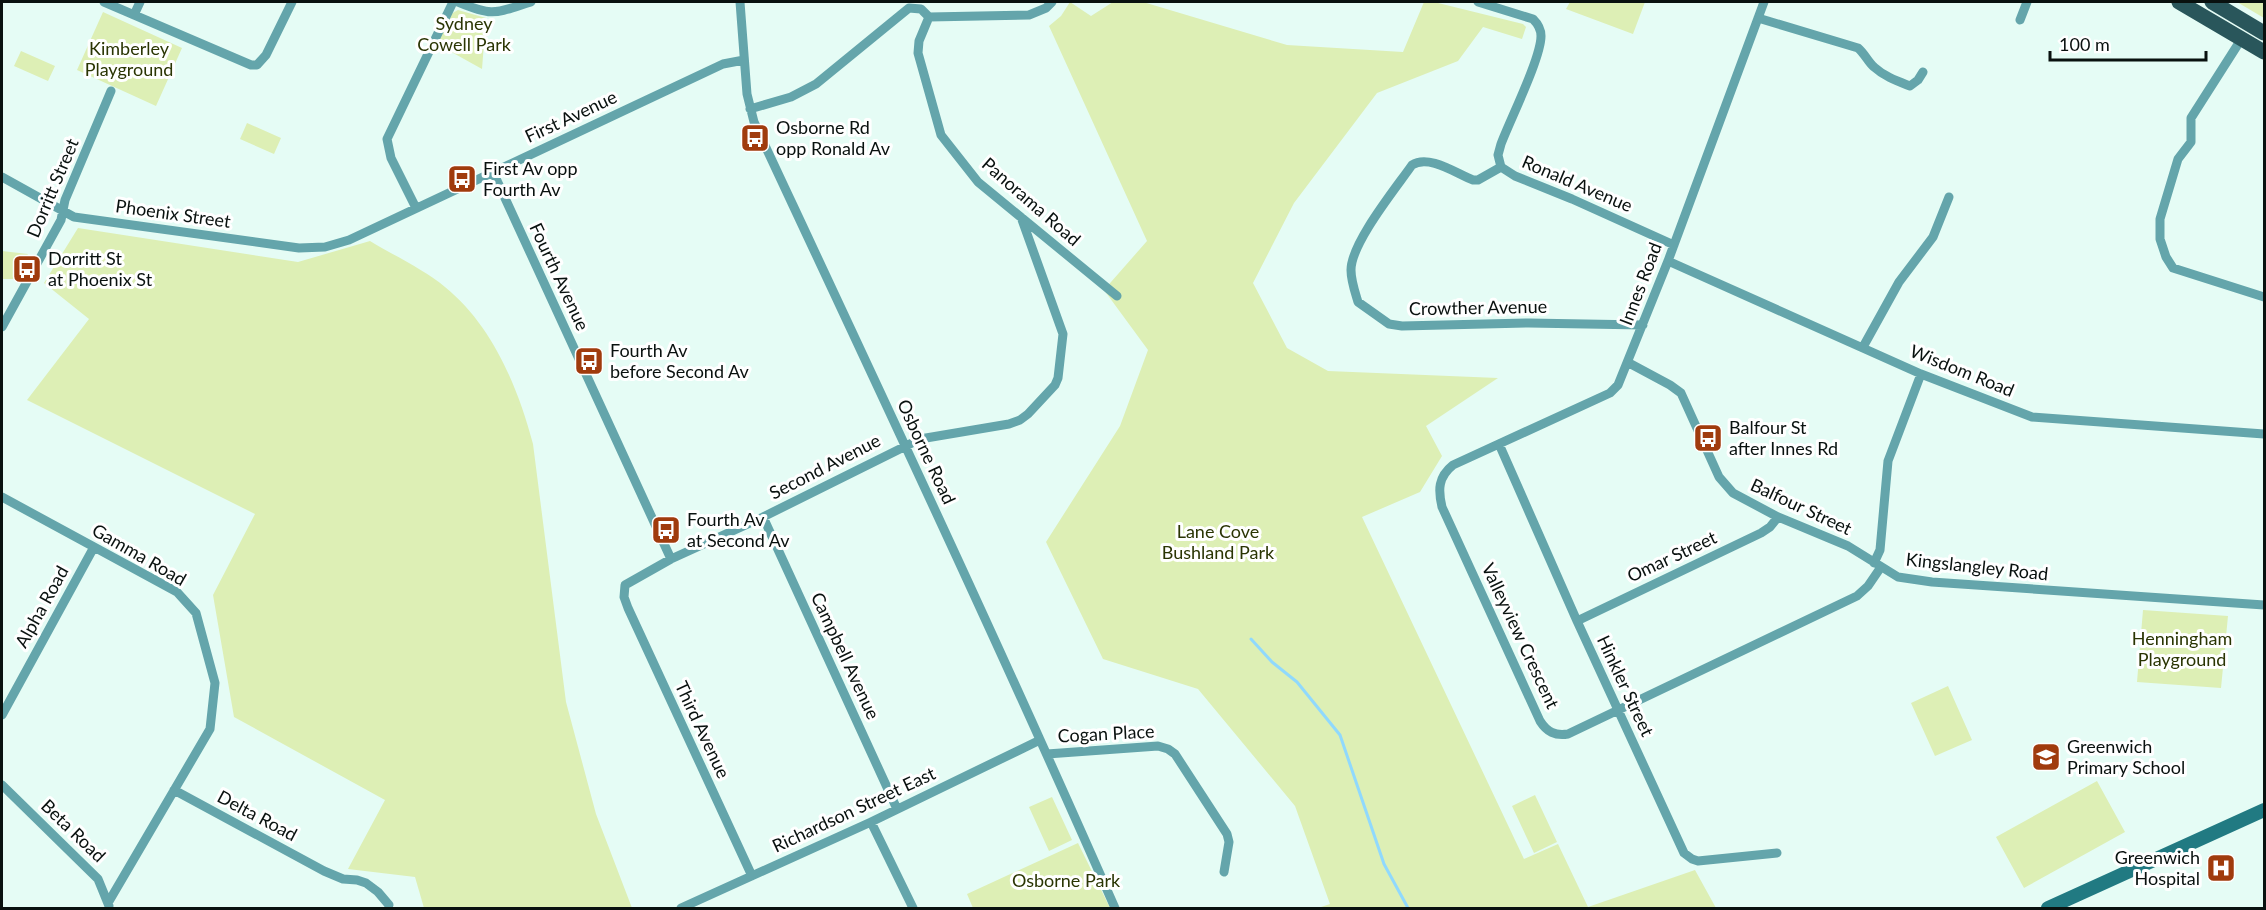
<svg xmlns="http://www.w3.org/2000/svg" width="2266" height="910" font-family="Lato,sans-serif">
<rect width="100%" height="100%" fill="#e5fcf5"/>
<!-- green -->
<path fill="#ddefb5" d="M1070,2l21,14 22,-14h30l144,43 116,7 21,-50h10l89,22 3,3 -4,12 -39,-12 -25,34 -81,32 -83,110 -41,80 34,65 41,23 170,7 -72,48 16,30 -22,36 -58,25 162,342 34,-15 30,63 107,-37 21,38h-398l12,-4 -35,-98 -97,-117 -95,-30 -57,-117 74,-116 28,-76 -44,-60 43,-49 -98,-215 12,-10z
M1570,2h75l-12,32 -67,-25z
M2237,2h27v16z
M458,10l28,8 -4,51 -45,-25 14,-30z
M103,12l79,36 -26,58 -79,-36z
M21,51l34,15 -7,15 -34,-15z
M247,123l34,15 -7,16 -34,-15z
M78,228l220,34 72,-21c23,14 55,29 75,46 47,38 73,100 88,157l33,258 30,112 36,94h-208l-9,-31 -67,-8 37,-69 -151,-83 -21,-122 42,-81 -228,-114 62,-81 -45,-36z
M2,251l26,3 -15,25h-11z
M2143,610l85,6 -7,72 -84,-6z
M1948,686l24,54 -37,16 -24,-53z
M2097,781l28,51 -101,56 -28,-51z
M1535,795l22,47 -23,11 -22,-47z
M1052,797l20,43 -23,11 -20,-44z
M1078,843l32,65h-137l-6,-14z"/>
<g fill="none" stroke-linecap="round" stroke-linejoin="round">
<!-- stream -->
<path stroke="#90d9fd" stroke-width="3" d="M1251,639l21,23 25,20 43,53 44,129 24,44"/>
<!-- minor -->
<path stroke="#64a5ab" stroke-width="9" d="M104,2l147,63h6l9,-10 26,-53
M458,2c36,15 37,11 73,0
M740,2l7,92 7,28c122,261 245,522 361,786
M1478,2l55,17c5,5 8,10 8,17 0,22 -31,84 -40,108l-3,11 3,12 14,9 57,23 102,46
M1764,2l-96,259 -50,124 -8,8 -157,72c-15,12 -15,25 -11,42l98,214c7,11 15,15 28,13l289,-138 11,-10 13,-19
M134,15l6,-13
M929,17l-10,24 -1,12 23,82 37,47 139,114
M929,17l100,-2 17,-7 6,-6
M1758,18l100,30c7,6 10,14 16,19 11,10 23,14 36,19l8,-6 5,-8
M2020,20l7,-18
M2242,38l-51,80v24l-13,17 -18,60v20l6,18 7,11 91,29
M750,109l41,-12 25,-13 93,-76 12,1 8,8
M1501,167l-23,13h-5c-16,-6 -44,-26 -61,-15 -16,23 -61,78 -61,105 0,11 4,22 7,32l31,22 13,2 127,-3 114,2
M493,172l178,387
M2,177l72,40 225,31 26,-1 24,-7 374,-176 21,-4
M416,208l-25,-50 -4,-19 66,-137
M1668,261l253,113 111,43 232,17
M2,327l59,-107 4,-20 46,-109
M1863,347l36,-65 34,-45 16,-40
M1629,363l41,22 11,8 38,84 14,16 45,24 70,29 50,31 34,5 332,23
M1499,444l78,177 107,232 8,6 6,2 79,-8
M2,497l175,95 19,21 19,70 -5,46 -102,174
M763,517l134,292
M1874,563l6,-13 8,-89 33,-87
M1577,621l184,-88 9,-6 8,-10
M2,715l92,-168
M1047,754l111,-8 10,3 7,5 52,80 2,8 -5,30
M2,785l96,94 11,27
M174,790l150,81 19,8 14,1 9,3 12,9 11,13
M871,822l42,86
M752,876l-124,-268 -4,-11 1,-12 46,-26 92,-42 157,-78 89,-15 11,-4 8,-6 27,-29 3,-7 5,-44 -42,-117
M681,908l190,-86 169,-82"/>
<!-- secondary -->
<path stroke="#217a82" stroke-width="14" d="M2048,908l216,-98"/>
<!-- primary -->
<path stroke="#29565b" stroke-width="15" d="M2179,2l85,50
M2212,2l52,31"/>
</g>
<!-- icons -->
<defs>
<g id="bus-square" transform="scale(1.5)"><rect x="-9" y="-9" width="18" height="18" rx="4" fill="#a03b0d" stroke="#fff"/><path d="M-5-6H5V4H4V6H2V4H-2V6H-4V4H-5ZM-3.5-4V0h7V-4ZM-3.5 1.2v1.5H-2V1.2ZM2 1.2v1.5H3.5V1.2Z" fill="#fff"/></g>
<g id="school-square" transform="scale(1.5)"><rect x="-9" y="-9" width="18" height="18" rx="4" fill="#a03b0d" stroke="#fff"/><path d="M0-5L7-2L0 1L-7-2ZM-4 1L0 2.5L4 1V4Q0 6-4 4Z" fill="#fff"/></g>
<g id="hospital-square" transform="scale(1.5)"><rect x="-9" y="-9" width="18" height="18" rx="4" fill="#a03b0d" stroke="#fff"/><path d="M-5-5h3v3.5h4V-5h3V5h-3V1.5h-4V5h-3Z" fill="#fff"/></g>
</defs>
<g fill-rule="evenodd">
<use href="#bus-square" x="755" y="138"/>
<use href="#bus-square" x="462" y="179"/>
<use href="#bus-square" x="27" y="269"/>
<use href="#bus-square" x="589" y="361"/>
<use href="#bus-square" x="1708" y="438"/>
<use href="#bus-square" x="666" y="530"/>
<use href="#school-square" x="2046" y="757"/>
<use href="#hospital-square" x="2221" y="868"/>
</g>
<g text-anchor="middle" stroke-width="6" stroke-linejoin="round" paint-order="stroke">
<!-- park labels -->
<g font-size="18" fill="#2a3503" stroke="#fff">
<text x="464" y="30">Sydney<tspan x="464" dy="21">Cowell Park</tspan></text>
<text x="129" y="55">Kimberley<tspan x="129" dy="21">Playground</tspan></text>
<text x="1218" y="538">Lane Cove<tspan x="1218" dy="21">Bushland Park</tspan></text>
<text x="2182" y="645">Henningham<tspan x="2182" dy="21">Playground</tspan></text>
<text x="1066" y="887">Osborne Park</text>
</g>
<!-- street labels -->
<g font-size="18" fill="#09110f" stroke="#fff">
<text transform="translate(571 117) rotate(-25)" y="6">First Avenue</text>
<text transform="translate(1577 184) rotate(23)" y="6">Ronald Avenue</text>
<text transform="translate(53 188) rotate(-67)" y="6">Dorritt Street</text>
<text transform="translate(1031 202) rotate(41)" y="6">Panorama Road</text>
<text transform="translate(173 214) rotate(8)" y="6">Phoenix Street</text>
<text transform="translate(559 277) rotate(65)" y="6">Fourth Avenue</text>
<text transform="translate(1641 284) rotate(-69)" y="6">Innes Road</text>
<text transform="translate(1478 308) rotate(-1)" y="6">Crowther Avenue</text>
<text transform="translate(1962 371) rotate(22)" y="6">Wisdom Road</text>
<text transform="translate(926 452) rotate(65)" y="6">Osborne Road</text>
<text transform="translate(825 467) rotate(-27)" y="6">Second Avenue</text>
<text transform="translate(1801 507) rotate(25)" y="6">Balfour Street</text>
<text transform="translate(139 555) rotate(30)" y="6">Gamma Road</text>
<text transform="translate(1672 557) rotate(-25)" y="6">Omar Street</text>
<text transform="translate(1977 567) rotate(6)" y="6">Kingslangley Road</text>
<text transform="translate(42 607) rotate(-61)" y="6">Alpha Road</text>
<text transform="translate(1520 636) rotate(65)" y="6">Valleyview Crescent</text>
<text transform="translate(845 656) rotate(65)" y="6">Campbell Avenue</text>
<text transform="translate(1625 686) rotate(65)" y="6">Hinkler Street</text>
<text transform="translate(702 730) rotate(65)" y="6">Third Avenue</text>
<text transform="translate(1106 734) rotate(-3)" y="6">Cogan Place</text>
<text transform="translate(854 810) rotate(-25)" y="6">Richardson Street East</text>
<text transform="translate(257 816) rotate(28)" y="6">Delta Road</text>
<text transform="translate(73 831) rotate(44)" y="6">Beta Road</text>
</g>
<!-- poi labels -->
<g font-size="18" fill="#09110f" stroke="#fff" text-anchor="start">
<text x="776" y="134">Osborne Rd<tspan x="776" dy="21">opp Ronald Av</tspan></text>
<text x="483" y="175">First Av opp<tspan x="483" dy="21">Fourth Av</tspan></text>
<text x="48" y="265">Dorritt St<tspan x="48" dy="21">at Phoenix St</tspan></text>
<text x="610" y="357">Fourth Av<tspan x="610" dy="21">before Second Av</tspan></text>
<text x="1729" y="434">Balfour St<tspan x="1729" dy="21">after Innes Rd</tspan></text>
<text x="687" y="526">Fourth Av<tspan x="687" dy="21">at Second Av</tspan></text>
<text x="2067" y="753">Greenwich<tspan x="2067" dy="21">Primary School</tspan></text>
<text x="2200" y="864" text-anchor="end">Greenwich<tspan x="2200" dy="21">Hospital</tspan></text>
</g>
</g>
<!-- border -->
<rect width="2266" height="910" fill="none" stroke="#09110f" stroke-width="6"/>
<!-- scale -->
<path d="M2050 51v9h156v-9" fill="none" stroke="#09110f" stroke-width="3"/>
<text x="2059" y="51" font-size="18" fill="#09110f" stroke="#ffffff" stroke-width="4.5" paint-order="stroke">100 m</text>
</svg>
